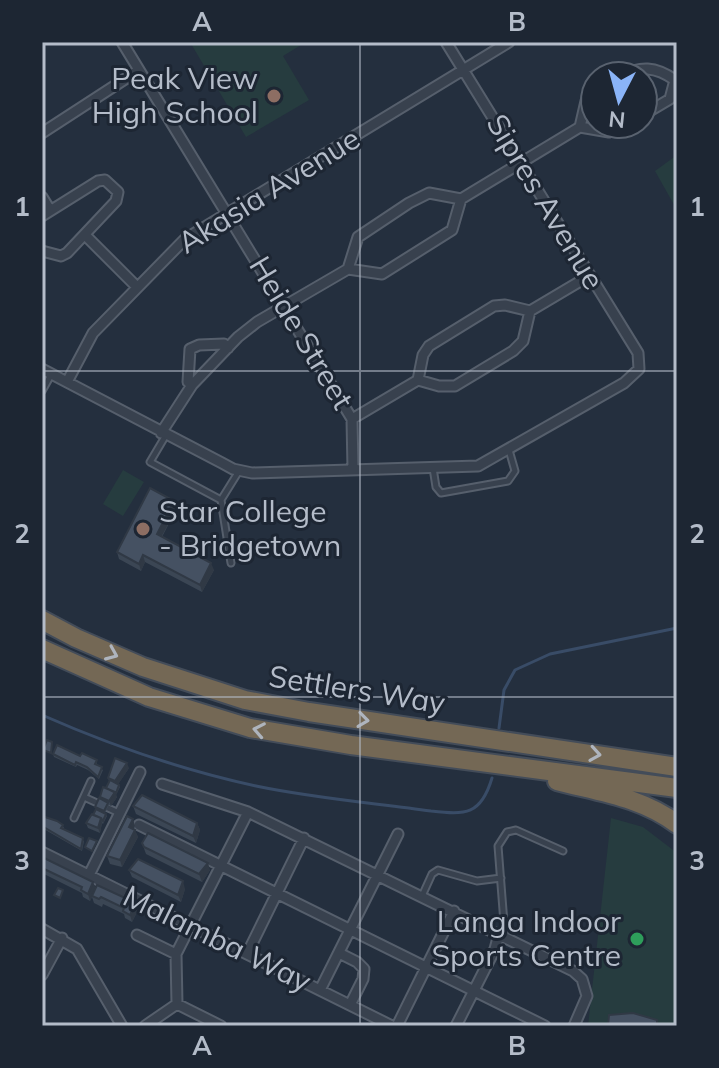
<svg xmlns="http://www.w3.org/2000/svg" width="719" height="1068" font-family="Mulish,sans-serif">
<rect width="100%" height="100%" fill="#242f3e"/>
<!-- green -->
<path fill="#263c3f" d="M190,42h116l-23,14 26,44 -63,37z
M677,155v55l-22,-39z
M123,470l21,12 -21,34 -20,-12z
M611,818l32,9 34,26v173h-89z"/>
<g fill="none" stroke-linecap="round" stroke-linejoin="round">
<!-- stream -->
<path stroke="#394c67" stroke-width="3" d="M42,715c68,30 140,55 214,71 57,12 117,17 175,25 35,4 50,4 61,-33
M499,728l5,-38 11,-20 35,-16 127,-26"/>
<!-- service casing -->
<g stroke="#565f6c" stroke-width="9">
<path id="service" d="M42,391l9,-16
M166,435l-16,27 71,38
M433,468l3,19 5,6 67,-12 7,-10 -6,-21
M231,563l-10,-63 18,-29
M84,797l35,16
M74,818l17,-37
M422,896l10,-22 6,-4 39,11 24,-3
M505,936l-7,-90 9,-14 9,-2 47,21"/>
</g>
<!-- minor casing -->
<g stroke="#565f6c" stroke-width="13">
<path id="minor" d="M122,42l230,377 1,50
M619,76c22,-10 36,-10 56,4
M643,115l27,-16 5,-19
M580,127l6,-26 9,-12
M42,133l97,-63
M42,197l8,13
M42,216l56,-35 7,-1 13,12 -2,9 -49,52 -6,3 -19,-5
M86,236l51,51
M348,269l10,-32 51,-34 20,-10 32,6 119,-72 29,5 19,-8
M42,369l180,94 11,6 19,4 226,-7 146,-83 15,-14 -1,-16 -192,-311
M418,380l21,6h16l58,-35 10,-10 7,-30
M67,382l26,-49 92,-94 324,-197
M192,385l-4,-3 2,-33 9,-4 25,-1 4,4
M352,419l66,-39 5,-25 6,-9 65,-40 11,-1 25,6 59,-35
M161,433l31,-48 46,-48 19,-15 91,-53 34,5 70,-44 9,-31
M162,784l86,28
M139,825l406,201
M42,852l350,174
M89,875l51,-103
M42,929l35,20 45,77
M137,935l39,19 1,50
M339,953l18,9 7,7 -1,10 -13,26
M176,954l72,-142 325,159 9,8 5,17 -13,30
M247,954l57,-116
M42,975l20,-37
M320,990l78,-156
M145,1026l32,-22 44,22
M397,1026l57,-115
M456,1026l39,-77 4,-15"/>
</g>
<!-- motorway casing -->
<g stroke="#434c59" stroke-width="22">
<path id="motorway" d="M42,620l34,18 67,29 102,33 64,12 368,55
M42,649l107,48 101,31 101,17 326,43
M557,781c42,11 84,16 120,43"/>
</g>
<!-- service -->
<use href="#service" stroke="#38414e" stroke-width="5"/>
<!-- minor -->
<use href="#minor" stroke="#38414e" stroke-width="9"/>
<!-- motorway -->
<use href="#motorway" stroke="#746855" stroke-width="18"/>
</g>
<!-- wall -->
<path fill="#3b4654" d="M174,501l3,7 -15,29 52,33 -12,22 -57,-30 -4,9 -22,-12 -2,-7z
M53,754l27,2 17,4v5l6,5 -4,9 -11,-9 -11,-5 -1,2 -22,-10z
M129,768l-11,16 2,3 -4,8 1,2 -6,9 -2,-1 -4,8 2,3 -4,8 -1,-1 -2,10 -12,-5 -2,-5 7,-8 3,-6 -1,-2 6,-7 -1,-3 9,-16 -1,-3z
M133,806l64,17 3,7 -4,13 -60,-29z
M42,816l22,11 -1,2 21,12 -2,10 -40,-23z
M135,826l-1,3 4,8 -16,30 -12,-3 -3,-8z
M142,843l68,27 -8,12 -56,-28z
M42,857l54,31 42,22 -6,12 -7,-4 -1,-4 -21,-10 -1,3 -8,-4 -2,-6 -2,4 -7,-4 -1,-4 -38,-19 -2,2z
M129,870l56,19 -4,13 -49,-25z"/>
<!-- shaded-wall -->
<path fill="#303945" d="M174,501l3,7 -18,33 -2,-7z
M143,555l2,7 -4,9 -2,-7z
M211,563l3,7 -12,22 -2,-7z
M127,763l2,5 -12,18 -2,-5z
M115,792l2,5 -6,9 -2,-5z
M101,818l1,5 -2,10 -2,-5z
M133,819l2,7 -4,8 -2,-7z
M197,823l3,7 -4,13 -3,-7z
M135,830l3,7 -16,30 -2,-7z
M208,863l2,7 -8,12 -3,-8z
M183,881l2,8 -4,13 -3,-7z
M93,882l3,7 -6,12 -2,-7z
M136,903l2,7 -6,12 -2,-7z"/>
<!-- building -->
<path fill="#455162" stroke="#303945" stroke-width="2" d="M150,488l24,13 -17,33 54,29 -11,22 -57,-30 -4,9 -22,-12z
M47,740l5,2 -1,11 -8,-3z
M57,745l23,11 2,-3 15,7 -2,4 7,3 -4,10 -11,-10 -11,-5 -1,3 -22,-11z
M115,758l12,5 -12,18 -7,-3z
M110,780l9,5 -3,8 -10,-5z
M103,787l12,5 -6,9 -9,-4z
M142,795l55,28 -4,13 -60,-30z
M99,798l9,5 -4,8 -9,-4z
M96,809l10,5 -3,7 -2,-3 -8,-3z
M92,814l9,4 -3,10 -12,-5z
M42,816l15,5 6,4 -2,3 22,10 -2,11 -39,-23z
M127,816l6,3 -4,8 6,3 -15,30 -13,-4z
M148,833l60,30 -9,11 -55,-27 -2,-4z
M89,838l8,3 -5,10 -7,-4z
M42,857l51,25 -5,12 -7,-4 1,-3 -40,-19z
M138,859l45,22 -5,14 -49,-25z
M97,885l39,18 -6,12 -7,-4 1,-3 -23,-11 -2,2 -7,-3z
M58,888l5,2 -3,8 -6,-3z
M633,1013l24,7v6h-49l1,-11z"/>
<!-- one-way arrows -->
<defs><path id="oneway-chevron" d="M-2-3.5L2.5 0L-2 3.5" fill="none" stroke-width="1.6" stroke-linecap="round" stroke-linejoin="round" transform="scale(2)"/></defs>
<g stroke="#aeb4bd">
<use href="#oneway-chevron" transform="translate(112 654) rotate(23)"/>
<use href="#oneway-chevron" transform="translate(363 720) rotate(8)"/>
<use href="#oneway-chevron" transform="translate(259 730) rotate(-169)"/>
<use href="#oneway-chevron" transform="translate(595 754) rotate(9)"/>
</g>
<!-- grid -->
<path fill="none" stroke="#b4bcc9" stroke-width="2" stroke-opacity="0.55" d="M360,42v984M42,371h635M42,697h635"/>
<!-- markers -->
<g fill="#8d6e63" stroke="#1d2633" stroke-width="3">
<circle cx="274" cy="96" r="8"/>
<circle cx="143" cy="529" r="8"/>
</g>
<circle fill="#2e9e5b" stroke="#1d2633" stroke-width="3" cx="637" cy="939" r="8"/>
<g text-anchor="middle" stroke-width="6" stroke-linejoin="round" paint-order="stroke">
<!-- poi labels -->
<g font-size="30" fill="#b4bcc9" stroke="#1d2633" text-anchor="end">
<text x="258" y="89">Peak View<tspan x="258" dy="34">High School</tspan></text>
<text x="159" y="522" text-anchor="start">Star College<tspan x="159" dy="34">- Bridgetown</tspan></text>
<text x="621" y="932">Langa Indoor<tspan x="621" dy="34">Sports Centre</tspan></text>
</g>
<!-- street labels -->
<g font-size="30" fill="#b4bcc9" stroke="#1d2633">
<text transform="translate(269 191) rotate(-32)" y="10">Akasia Avenue</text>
<text transform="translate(545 202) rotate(59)" y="10">Sipres Avenue</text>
<text transform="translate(301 333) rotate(59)" y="10">Heide Street</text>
<text transform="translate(357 690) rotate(9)" y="10">Settlers Way</text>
<text transform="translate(217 939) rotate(26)" y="10">Malamba Way</text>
</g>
</g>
<!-- border -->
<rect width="719" height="1068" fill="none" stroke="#1d2633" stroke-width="88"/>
<!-- north arrow -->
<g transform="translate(619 100) rotate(186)"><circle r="38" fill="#1d2633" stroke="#59626f" stroke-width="2"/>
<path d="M0-6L14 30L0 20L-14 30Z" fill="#8ab4f8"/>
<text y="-12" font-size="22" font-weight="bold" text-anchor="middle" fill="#b4bcc9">N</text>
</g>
<rect x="44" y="44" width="631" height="980" fill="none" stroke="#b4bcc9" stroke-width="3"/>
<g font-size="26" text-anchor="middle" font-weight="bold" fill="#b4bcc9">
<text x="202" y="31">A</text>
<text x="517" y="31">B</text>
<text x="22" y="216">1</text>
<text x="697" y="216">1</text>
<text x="22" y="543">2</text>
<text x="697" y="543">2</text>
<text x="22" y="870">3</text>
<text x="697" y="870">3</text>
<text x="202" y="1055">A</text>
<text x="517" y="1055">B</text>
</g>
</svg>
